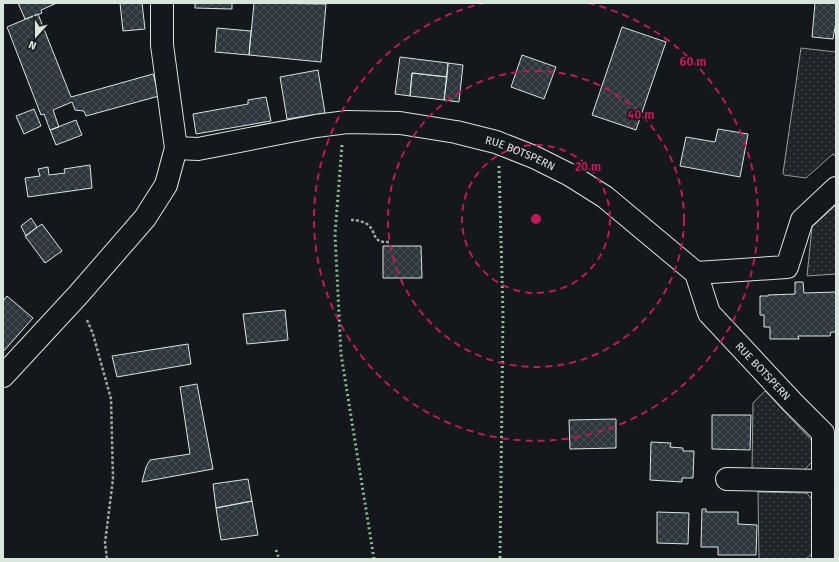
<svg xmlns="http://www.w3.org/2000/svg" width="839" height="562" font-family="'Fira Sans',sans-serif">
<defs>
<pattern id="grass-dots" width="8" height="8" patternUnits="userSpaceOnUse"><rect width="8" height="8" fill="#202428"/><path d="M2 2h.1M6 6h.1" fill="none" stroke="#404447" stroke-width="1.8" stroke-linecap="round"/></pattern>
<pattern id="building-cross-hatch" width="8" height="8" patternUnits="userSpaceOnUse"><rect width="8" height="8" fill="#2c363c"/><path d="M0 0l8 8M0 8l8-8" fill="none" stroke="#4a5358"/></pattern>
</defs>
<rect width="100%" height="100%" fill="#14181c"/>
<!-- grass -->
<path fill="url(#grass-dots)" stroke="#939e99" d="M801,48l35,4v105l-3,-3 -27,24 -22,-3 -1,-2z
M836,205v69l-29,2 5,-49z
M765,391l48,51 -1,20 -8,8 -52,-1 1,-66z
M758,492l49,1 6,8v52l-7,6h-47z"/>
<!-- building -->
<path fill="url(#building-cross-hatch)" stroke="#d8e6dc" d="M18,3h39l-16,7 1,3 -17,6z
M120,3h22l3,26 -22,2z
M195,3h37v6l-37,-1z
M254,3l72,1 -5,58 -72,-7z
M815,3h21v19l-3,17 -21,-2z
M38,14l33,83 82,-23 6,22 -73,20 -2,-5 -9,-1 -3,-8 -19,8 6,17 -9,3 -6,-16 -3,1 -34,-88z
M622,27l44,15 -30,88 -44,-15z
M217,28l34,3 -2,24 -34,-3z
M522,55l34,12 -12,32 -33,-12z
M400,57l48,6 -1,14 -35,-4 -2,23 -15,-2z
M448,63l15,2 -4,37 -15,-2z
M318,70l7,43 -38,6 -7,-42z
M412,73l35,4 -3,23 -34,-4z
M266,97l5,24 -75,13 -3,-20 55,-10v-4z
M34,109l7,17 -17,8 -8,-18z
M76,120l6,15 -26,10 -6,-15z
M718,129l30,5 -8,43 -60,-11 6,-29 29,5z
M90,165l2,23 -64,9 -3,-19 15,-2 -2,-7 10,-2 1,8 16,-2 -1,-4z
M31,218l6,9 -11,9 -5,-10z
M42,224l20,27 -17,12 -20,-27z
M383,246h38l1,32h-39z
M795,282h8l1,11 32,-1v40h-5l-1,4h-32l1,3h-29v-12h-6v-12h-4v-19h8v-1l27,-1z
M7,296l26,22 -30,34v-51z
M285,310l3,30 -41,4 -4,-30z
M188,344l3,20 -74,13 -5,-21z
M197,384l16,85 -71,13 4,-15 4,-7 40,-6 -10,-67z
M712,415h39l-1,35 -38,-1z
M616,419v29l-46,1 -1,-29z
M651,442l20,1 -1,4 13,1v3h11l-1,27h-11v4l-32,-2z
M248,479l4,22 -36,7 -3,-24z
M252,501l6,34 -37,5 -5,-32z
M702,509h4v3h32v12l19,1 -1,30h-38v-8h-17z
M657,512l32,1 -1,31 -31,-1z"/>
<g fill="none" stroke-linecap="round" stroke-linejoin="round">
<!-- street casing -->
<g stroke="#d8e6dc" stroke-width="24">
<g id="street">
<path id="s1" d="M176,148l22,1 118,-23 31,-4 53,1 56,9 40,10 38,15 36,18 35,22 91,76 13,40 84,90 30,30v126"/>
<path d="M696,273l91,-6 15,-47 34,-32"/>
<path d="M3,376l75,-81 67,-77 21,-33 10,-37 -14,-103v-42"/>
<path d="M727,479l96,2"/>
</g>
</g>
<!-- path -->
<path stroke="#9da8a2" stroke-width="2.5" stroke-dasharray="3 2" stroke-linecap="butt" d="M351,220c5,0 11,1 16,4 11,8 3,19 22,18
M87,320l6,14 18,65 2,80 -8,64 2,16"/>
<!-- street -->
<use href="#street" stroke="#14181c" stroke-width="22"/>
<!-- hedge -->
<path stroke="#8ac095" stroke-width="3" stroke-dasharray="2 3" stroke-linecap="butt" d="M342,145l-7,89 6,120 33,205
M499,166l4,148 -3,245
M276,550l3,9"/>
</g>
<!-- distance rings -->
<g fill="none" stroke="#c2185b" stroke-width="2" stroke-dasharray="7 5">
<circle cx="536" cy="219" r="74"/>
<circle cx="536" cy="219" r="148"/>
<path d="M588 3A222 222 0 1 1 484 3"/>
</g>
<g text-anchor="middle" stroke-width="3" stroke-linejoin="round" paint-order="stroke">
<!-- street labels -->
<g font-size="11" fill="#d8e6dc" stroke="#14181c">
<text dy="4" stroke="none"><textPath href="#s1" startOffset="351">RUE BOTSPERN</textPath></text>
<text dy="4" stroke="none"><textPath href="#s1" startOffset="687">RUE BOTSPERN</textPath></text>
</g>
</g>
<circle cx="536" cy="219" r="6" fill="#c2185b" stroke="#14181c" stroke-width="2"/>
<g font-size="12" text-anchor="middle" font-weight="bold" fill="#c2185b" stroke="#14181c" stroke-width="3" stroke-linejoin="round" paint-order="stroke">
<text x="693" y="66">60 m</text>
<text x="641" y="119">40 m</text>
<text x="588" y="171">20 m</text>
</g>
<!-- border -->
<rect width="839" height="562" fill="none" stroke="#d8e6dc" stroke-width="8"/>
<!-- north arrow -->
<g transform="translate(36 36) rotate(201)" stroke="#14181c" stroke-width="3" paint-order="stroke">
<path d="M0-3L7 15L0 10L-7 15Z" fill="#d8e6dc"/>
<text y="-6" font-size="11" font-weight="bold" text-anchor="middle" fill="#d8e6dc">N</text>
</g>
</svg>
